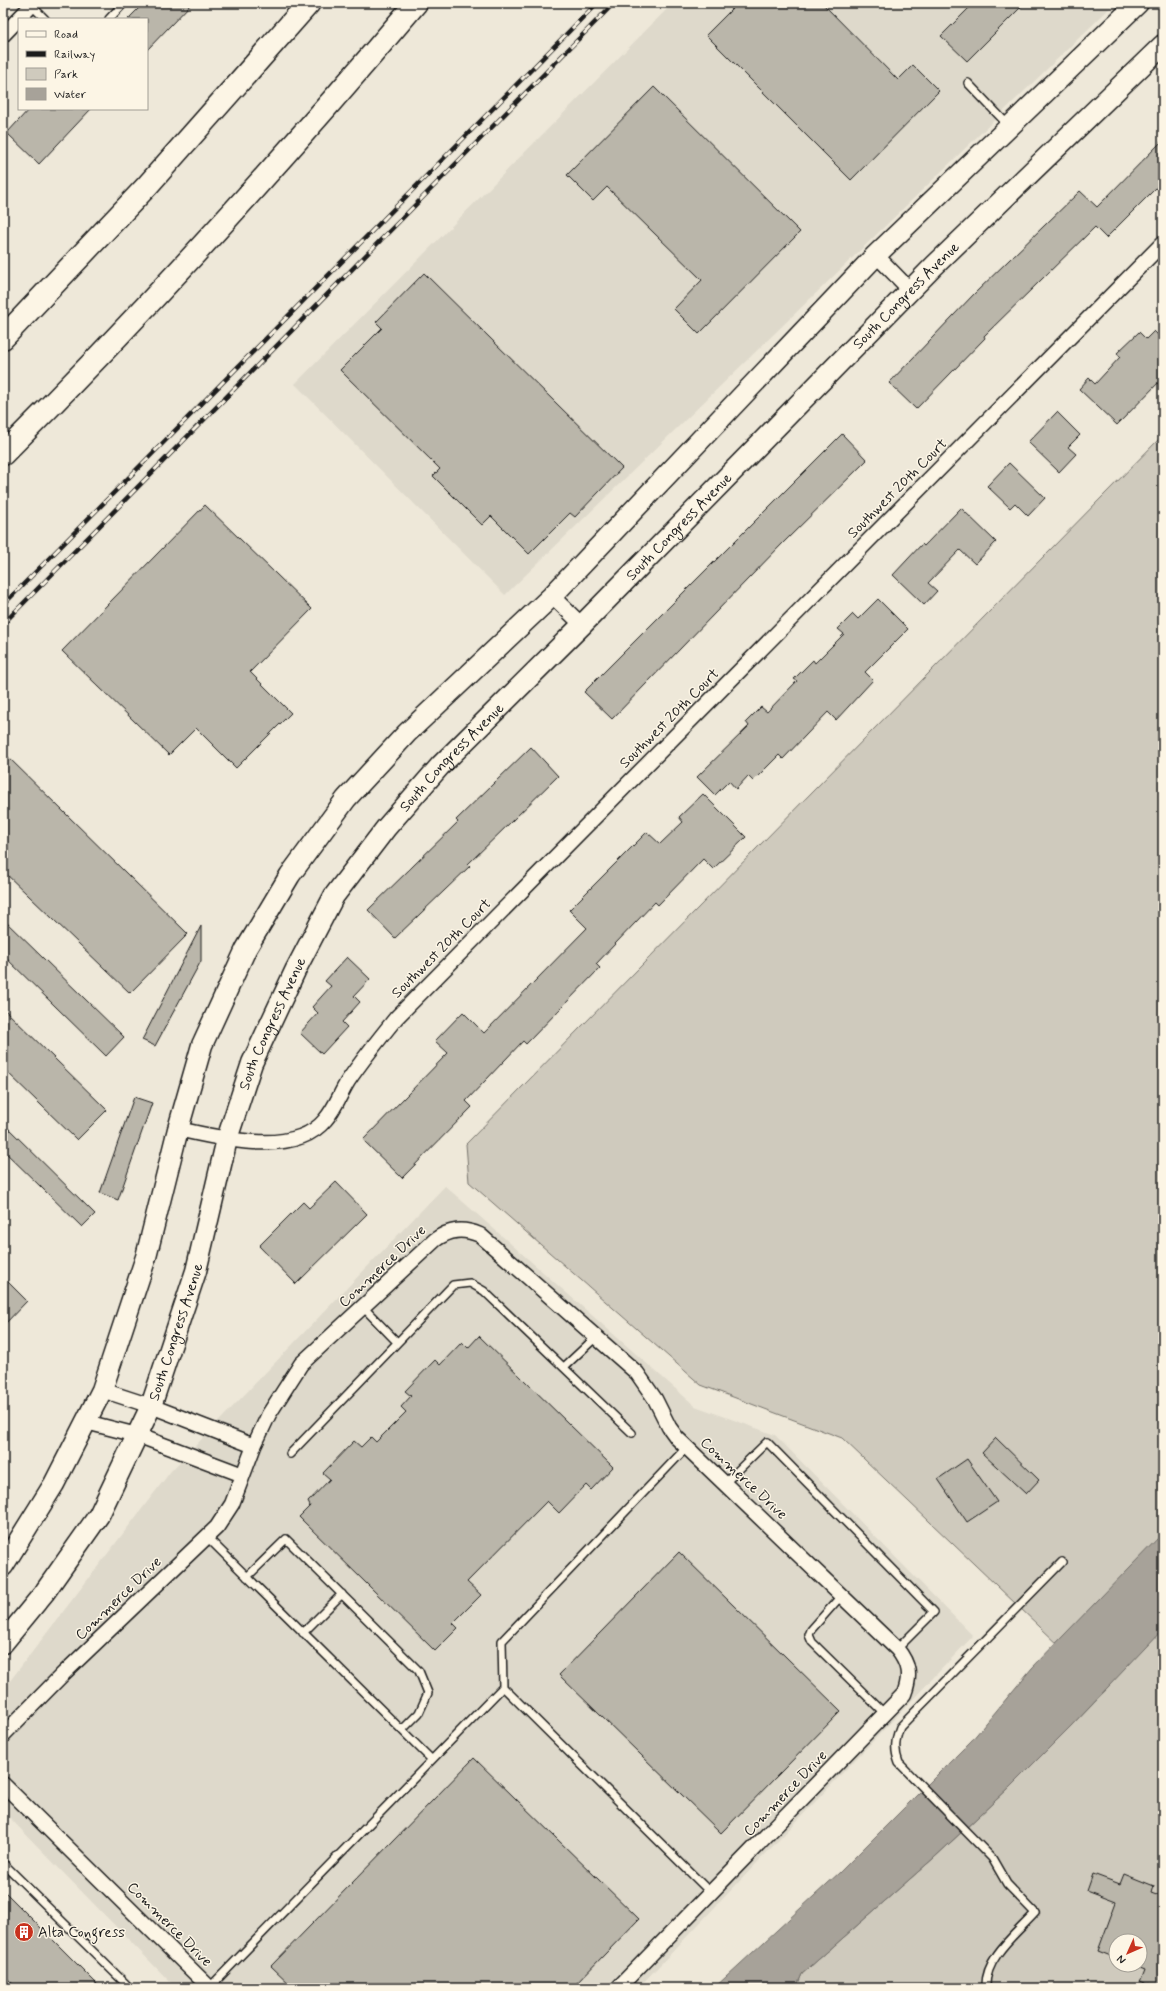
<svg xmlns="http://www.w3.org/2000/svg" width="1166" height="1991" font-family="Mynerve,sans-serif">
<rect width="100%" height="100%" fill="#eee8d9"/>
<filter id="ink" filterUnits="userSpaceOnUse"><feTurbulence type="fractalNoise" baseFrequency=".025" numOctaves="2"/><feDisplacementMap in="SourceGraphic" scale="8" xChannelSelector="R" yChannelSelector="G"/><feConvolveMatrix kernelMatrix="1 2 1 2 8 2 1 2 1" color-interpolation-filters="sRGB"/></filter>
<g filter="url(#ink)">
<!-- built -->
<path fill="#ded9cb" d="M673,3h442l-610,592 -210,-211z
M445,1186l250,220 80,29 198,201 -335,352h-462l-173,-177v-121l168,-219z"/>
<!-- green -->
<path fill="#cfcabd" stroke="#76736c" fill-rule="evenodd" d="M1163,435v1553h-367l6,-14 133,-117 75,-70 96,-97 -264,-252 -141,-53 -232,-203 -3,-38zM1116,1941h24v24h-24z"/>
<!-- water -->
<path fill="#a7a299" stroke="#6f6c67" d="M1163,1533v96l-92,97 -61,61 -75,70 -133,117 -6,14h-82l125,-115 133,-133 60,-72z"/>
<!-- building -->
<path fill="#bab6aa" stroke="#1c1c1c" d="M144,3h48l-45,47v-31h-19z
M738,3h84l76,77 15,-15 26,26 -88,89 -145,-145z
M974,3h51l-58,58 -26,-25z
M654,87l146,145 -101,102 -25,-25 28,-29 -95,-93 -14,14 -26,-26z
M29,109h62l-52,55 -32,-31z
M1163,140v41l-57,57 -11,-11 -111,109 1,2 -69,71 -27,-26 85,-89 106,-103 17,16z
M424,273l198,195 -47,49 -5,-4 -41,41 -38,-38 -9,9 -49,-49 7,-7 -100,-99 42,-42 -6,-6z
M1154,331l9,9v38l-46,47 -38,-36 10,-11 6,6 25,-27 -3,-4 22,-21 7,7z
M1057,412l23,23 -12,12 8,7 -17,18 -31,-30z
M842,434l25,26 -84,83 -171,176 -28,-27z
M1009,463l36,35 -17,18 -13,-13 -5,5 -23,-22z
M205,505l107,104 -62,63 41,41 -55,55 -40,-40 -27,27 -107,-104z
M961,508l35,34 -21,22 -15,-14 -32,33 9,8 -13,14 -31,-30 29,-31 2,2z
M878,599l30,30 -43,43 8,8 -37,40 -8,-8 -45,47 -4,-4 -26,26 -5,-5 -12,13 -7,-8 -14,14 -18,-18 52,-51 -3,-4 15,-15 6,5 30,-31 -3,-2 19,-19 2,3 29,-29 -6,-5 15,-15 5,5z
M531,747l27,29 -90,88 2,2 -75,72 -27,-28 90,-88 -2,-2z
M3,752l185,182 -58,59 -127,-122z
M703,794l43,43 -33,32 -10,-10 -45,46 -3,-3 -59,62 4,4 -74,76 -3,-3 -57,60 6,6 -70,71 -39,-38 85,-87 -13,-12 28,-29 21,21 103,-105 -18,-18 78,-78 13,12 23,-22 -4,-5z
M3,919l121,118 -18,19 -103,-101z
M201,926v35l-46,85 -13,-6z
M347,957l23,22 -16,17 6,6 -18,20 5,5 -25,27 -22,-21 18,-20 -6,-6 19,-21 -6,-5z
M3,1008l104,102 -30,30 -74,-72z
M134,1097l18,6 -34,97 -18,-7z
M3,1123l92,91 -13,13 -79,-77z
M336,1182l31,32 -71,70 -37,-38 44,-44 6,6z
M3,1277l24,24 -24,25z
M479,1336l134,131 -22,23 -5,-5 -27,28 -12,-12 -80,81 14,13 -28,28 5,5 -23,23 -136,-134 11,-11 -2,-4 22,-23 -7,-6 31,-32 7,6 10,-10 5,5 30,-30 -5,-5 10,-11 -6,-5 30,-31 5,5 22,-23 6,6z
M996,1438l43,42 -13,14 -44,-41z
M967,1459l30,43 -30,20 -29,-43z
M679,1552l162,159 -120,122 -162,-158z
M474,1758l165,161 -67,69h-278l-23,-22z
M1093,1874l27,10 4,-10 30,12 -2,7 11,4v91h-8l-15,-6 5,-13 -10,-4h5v-24h-24v17l-18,-7 18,-49 -29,-11z
M3,1890l98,98h-84l-14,-14z"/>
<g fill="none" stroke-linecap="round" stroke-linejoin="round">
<!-- lane casing -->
<g stroke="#1c1c1c" stroke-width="10">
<path id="lane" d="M32,6l13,13
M109,19l15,-16
M968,83l41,43
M363,1307l34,35
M564,1367l32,-30
M290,1454l163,-169 17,-2 14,8 148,142
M725,1483l42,-41 167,170 -37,37
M207,1537l224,222
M247,1577l39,-38 133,132 9,22 -9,20 -17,17
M841,1596l-30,34 -2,5 3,7 73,72
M303,1633l39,-39
M503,1687l208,206
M3,1863l127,125
M209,1988l294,-301 -1,-46 184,-193
M986,1988c-2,-30 31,-55 49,-75l-28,-29 -15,-26 -93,-95c-5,-13 -4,-23 1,-36l162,-165"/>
</g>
<!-- street casing -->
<g stroke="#1c1c1c" stroke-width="17">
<path id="street" d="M3,35l31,-32
M876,255l34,35
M552,596l30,29
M178,1129c41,9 116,29 147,-9 10,-11 15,-26 23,-39 15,-22 31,-42 48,-63l767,-775
M102,1390l49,16 103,40
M86,1422l51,13 106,40
M3,1735l61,-62 153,-146 15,-23 22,-58 15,-32 32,-50 134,-124c15,-11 28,-12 45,-5l157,138 18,26 14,28 8,11 220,211c12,15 14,27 7,45l-286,294
M3,1784l207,204"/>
</g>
<!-- secondary casing -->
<g stroke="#1c1c1c" stroke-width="23">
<g id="secondary">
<path d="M3,1566l51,-82 48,-94 44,-133 32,-128 24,-84 44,-96 44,-74 56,-76 61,-66 145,-137 324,-341 262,-252"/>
<path id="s1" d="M3,1643l41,-50 55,-78 52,-109 45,-135 31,-132 25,-76 44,-94 38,-73 52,-68 54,-62 142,-141 352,-359 229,-221"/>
</g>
</g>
<!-- highway casing -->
<g stroke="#1c1c1c" stroke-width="25">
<path id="highway" d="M3,338l144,-152 162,-183
M3,454c144,-144 281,-295 413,-451"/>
</g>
<!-- lane -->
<use href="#lane" stroke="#fcf5e5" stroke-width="7"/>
<!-- street -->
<use href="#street" stroke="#fcf5e5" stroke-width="14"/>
<!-- secondary -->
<use href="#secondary" stroke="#fcf5e5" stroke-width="20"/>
<!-- highway -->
<use href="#highway" stroke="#fcf5e5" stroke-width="22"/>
<!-- rail casing -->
<g stroke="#1c1c1c" stroke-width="4.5">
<path id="rail" d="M3,605l594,-602
M3,624l611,-621"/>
</g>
<!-- rail -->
<use href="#rail" stroke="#fcf5e5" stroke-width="3" stroke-dasharray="9" stroke-linecap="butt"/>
</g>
</g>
<!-- icons -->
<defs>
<g id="building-disc" transform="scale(1)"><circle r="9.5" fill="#c8321e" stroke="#fcf5e5"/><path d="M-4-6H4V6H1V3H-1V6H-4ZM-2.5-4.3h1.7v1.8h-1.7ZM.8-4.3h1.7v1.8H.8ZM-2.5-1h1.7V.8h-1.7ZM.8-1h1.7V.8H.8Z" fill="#fff"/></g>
</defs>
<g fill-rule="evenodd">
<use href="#building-disc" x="24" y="1932"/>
</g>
<g text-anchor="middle" stroke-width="3" stroke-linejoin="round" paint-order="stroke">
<!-- street labels -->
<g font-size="15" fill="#1c1c1c" stroke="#fcf5e5">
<text dy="5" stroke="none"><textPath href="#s1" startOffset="1655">South Congress Avenue</textPath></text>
<text transform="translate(897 488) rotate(-45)" y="5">Southwest 20th Court</text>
<text dy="5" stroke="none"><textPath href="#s1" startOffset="1331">South Congress Avenue</textPath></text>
<text transform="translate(669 718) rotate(-45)" y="5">Southwest 20th Court</text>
<text dy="5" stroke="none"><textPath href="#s1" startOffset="1007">South Congress Avenue</textPath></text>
<text transform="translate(441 948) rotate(-45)" y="5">Southwest 20th Court</text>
<text dy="5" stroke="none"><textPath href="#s1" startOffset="683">South Congress Avenue</textPath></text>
<text transform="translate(382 1266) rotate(-43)" y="5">Commerce Drive</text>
<text dy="5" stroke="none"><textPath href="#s1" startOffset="359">South Congress Avenue</textPath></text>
<text transform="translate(744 1478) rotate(43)" y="5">Commerce Drive</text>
<text transform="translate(118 1598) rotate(-44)" y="5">Commerce Drive</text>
<text transform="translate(785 1793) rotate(-46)" y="5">Commerce Drive</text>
<text transform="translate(170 1924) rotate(45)" y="5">Commerce Drive</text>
</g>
<!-- poi labels -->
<g font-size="15" fill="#1c1c1c" stroke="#fcf5e5" text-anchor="start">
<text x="38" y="1937">Alta Congress</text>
</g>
</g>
<!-- margin -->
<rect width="1166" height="1991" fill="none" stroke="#fcf5e5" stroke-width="16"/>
<rect x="8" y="8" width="1150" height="1975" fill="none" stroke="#1c1c1c" stroke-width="1.5" filter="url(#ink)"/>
<!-- legend -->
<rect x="18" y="18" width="130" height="92" fill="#fcf5e5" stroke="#a29e95"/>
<rect x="26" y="31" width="20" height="6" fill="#fcf5e5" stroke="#a29e95"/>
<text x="54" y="38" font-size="12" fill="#1c1c1c">Road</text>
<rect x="26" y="51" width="20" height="6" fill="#1c1c1c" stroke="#a29e95"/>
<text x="54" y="58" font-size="12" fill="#1c1c1c">Railway</text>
<rect x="26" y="68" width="20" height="12" fill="#cfcabd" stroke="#a29e95"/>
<text x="54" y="78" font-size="12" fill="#1c1c1c">Park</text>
<rect x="26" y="88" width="20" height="12" fill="#a7a299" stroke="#a29e95"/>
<text x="54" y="98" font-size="12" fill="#1c1c1c">Water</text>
<!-- north arrow -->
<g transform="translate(1128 1953) rotate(225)"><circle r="19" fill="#fcf5e5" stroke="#a29e95"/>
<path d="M0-3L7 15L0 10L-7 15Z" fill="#c8321e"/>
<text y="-6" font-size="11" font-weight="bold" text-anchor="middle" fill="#1c1c1c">N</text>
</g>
</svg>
